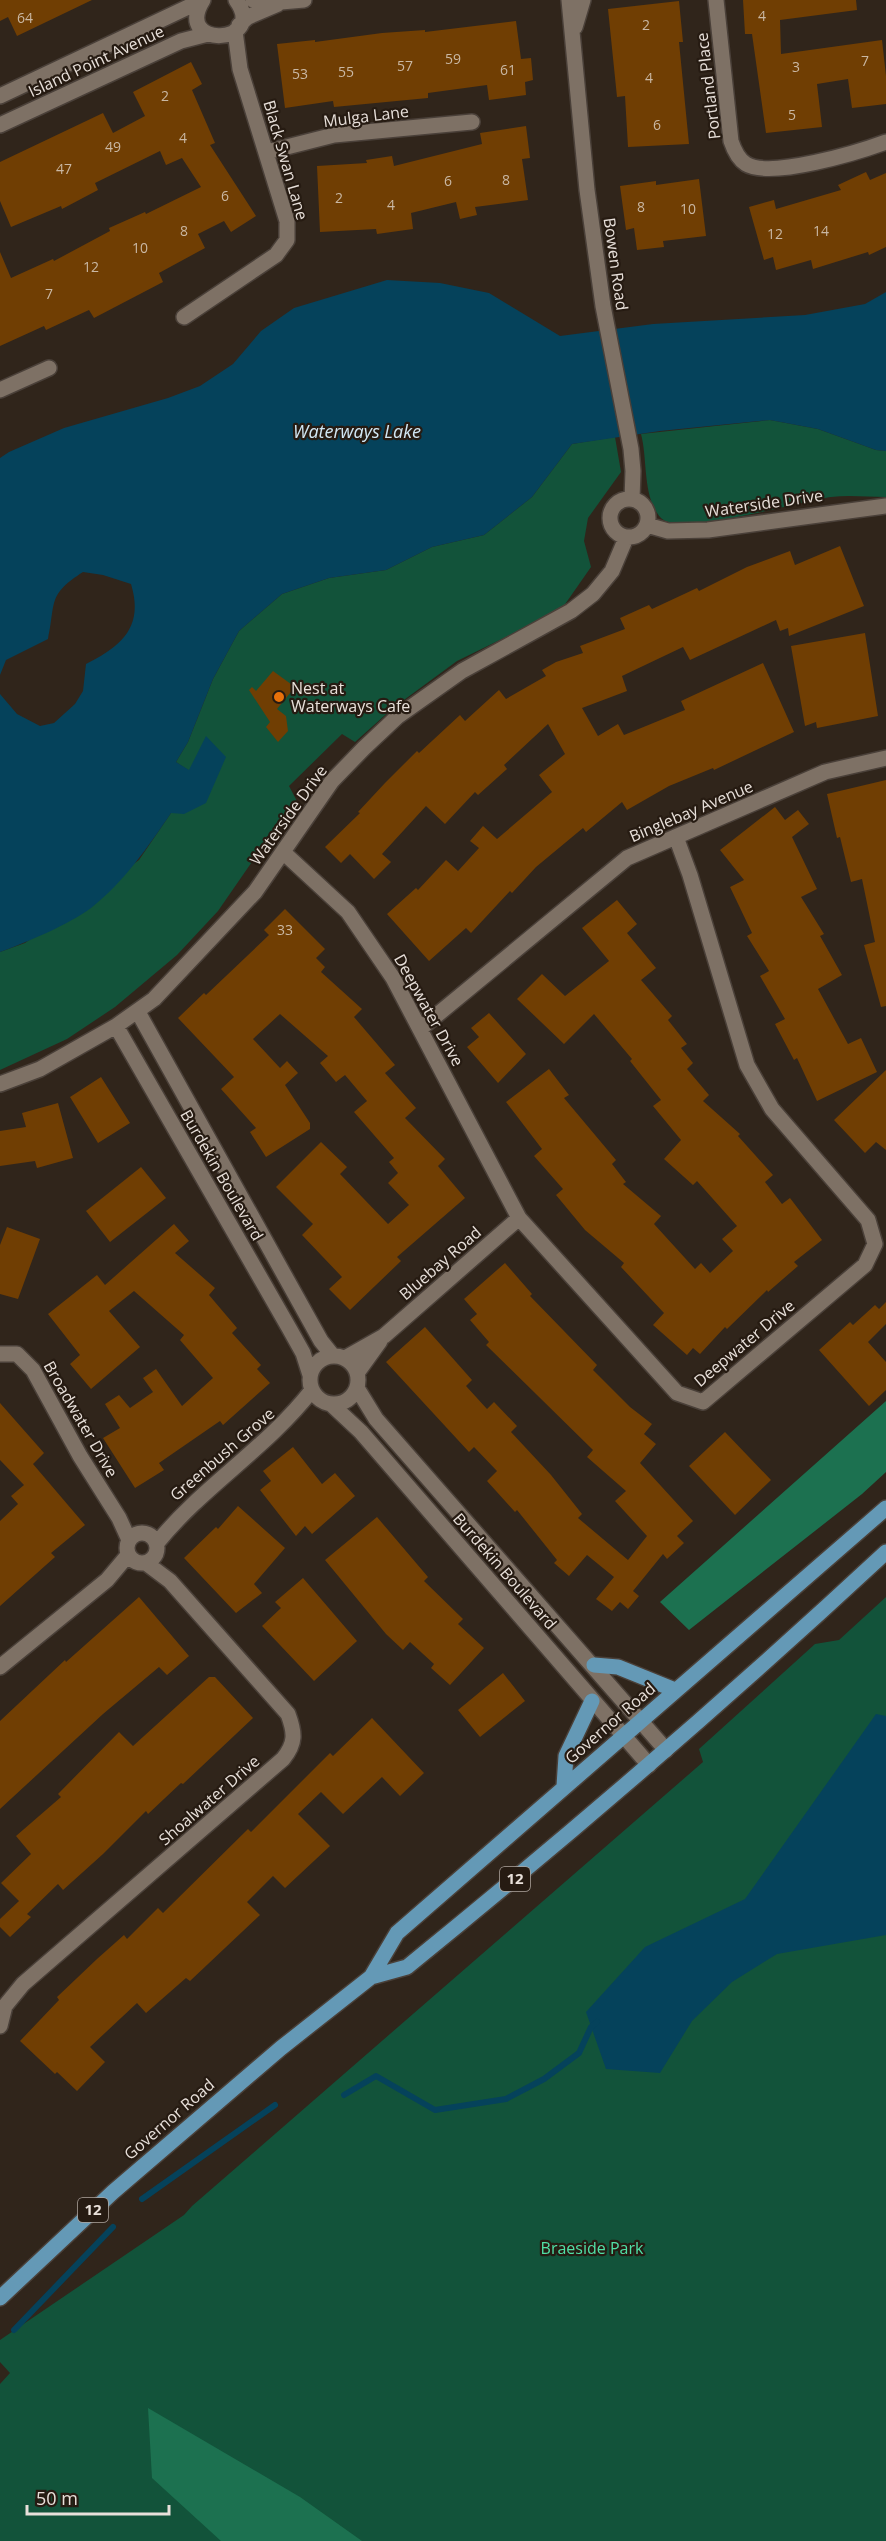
<svg xmlns="http://www.w3.org/2000/svg" width="886" height="2541" font-family="'Open Sans',sans-serif">
<rect width="100%" height="100%" fill="#30251b"/>
<!-- green -->
<path fill="#12533a" d="M770,420l48,9 58,21 10,1v46c-18,0 -37,-2 -55,0 -30,4 -153,40 -170,21 -19,-21 -13,-58 -20,-84z
M615,437l6,35 -33,46 -4,23 7,26 -30,43 -104,51 -64,47 -38,34 -13,-8 -53,52 10,19 -43,51 -38,55 -41,44 -62,52 -48,32 -67,31v-118l25,-9 114,-83 32,-47 17,-43 -12,-8 12,-20 25,-63 26,-48 43,-37 47,-16 57,-8 46,-23 52,-12 48,-38 40,-53z
M886,1597v944h-886v-157l10,-11 -10,-11v-22l184,-125 8,-9 511,-444 -4,-13 116,-105 24,-4z"/>
<!-- forest -->
<path fill="#1c7150" d="M886,1401v71l-24,22 -173,136 -29,-28z
M148,2408l152,89 62,44h-141l-69,-63z"/>
<!-- water -->
<path fill="#05425b" d="M387,280l53,3 49,10 71,43 93,-12 152,-9 60,-11 21,-12v159l-10,-1 -58,-21 -48,-9 -110,11 -88,13 -40,53 -48,38 -52,12 -46,23 -57,8 -47,16 -43,37 -26,48 -25,63 -12,20 13,8 17,-34 20,21 -20,46 -22,11 -13,-1c-23,34 -47,69 -80,95 -21,16 -66,35 -91,44v-258l17,20 23,12 14,-3 21,-19 8,-13 3,-27c36,-18 58,-37 45,-80l-28,-9 -20,-3c-36,23 -27,30 -35,67l-42,21 -6,15v-217l9,-6 55,-24 104,-30 32,-12 33,-22 28,-33 33,-23z
M876,1714l10,2v219l-109,19 -45,28 -40,39 -32,52 -54,-4 -20,-57 59,-65 100,-48z"/>
<g fill="none" stroke-linecap="round" stroke-linejoin="round">
<!-- stream -->
<path stroke="#05425b" stroke-width="6" d="M344,2095l32,-19 59,34 71,-11 38,-20 35,-26 12,-26 6,-5
M142,2199l133,-94
M14,2330l99,-103"/>
</g>
<!-- building -->
<path fill="#703e03" d="M0,0h92l-75,36 -9,-19 -8,4z
M743,0h113l1,10 -77,10 1,34 101,-14 4,36v28l-34,4 -4,-29 -31,5 5,43 -56,6 -14,-99h-7z
M679,1l4,41h-4l10,102 -61,3 -3,-51 -8,1 -9,-88z
M516,21l5,38 10,-1 2,22 -8,2 1,13 -37,5 -2,-15 -59,8v5l-94,9 -1,-6 -48,7 -8,-64 38,-4v2l67,-9 43,-3v2z
M191,62l11,22 -10,6 23,53 -5,2 46,71 -25,16 -7,-11 -26,13 7,14 -46,25 4,9 -69,36 -5,-8 -43,20 -2,-4 -44,20v-94l11,26 42,-19 1,2 56,-30 -1,-3 36,-16 1,2 55,-27 -19,-29 -16,7 -6,-14 -65,32 3,7 -36,19 -1,-3 -50,21 -11,-26v-39l103,-49 10,20 32,-17 -12,-24z
M526,126l4,32 -8,1 6,41 -53,7 2,8 -17,4 -4,-17 -45,11 2,16 -36,5 -1,-5 -56,3 -3,-66 50,-3 -1,-3 26,-4 2,10 88,-22 -2,-11z
M866,172l4,8 16,-7v74l-17,8 -1,-3 -55,17 -2,-9 -35,10 -3,-13 -9,3 -15,-53 25,-7 2,9 65,-19 -3,-5z
M699,179l7,57 -43,5 1,6 -27,3 -3,-22 -8,2 -6,-44 36,-5v4z
M840,546l24,60 -75,30 -1,-8 -8,3 -4,-11 -86,40 -7,-13 -61,29 5,15 -45,17 16,28 20,-12 6,11 61,-25 -4,-9 82,-38 31,69 -80,38 -1,-2 -44,18 -42,24 -5,-8 -36,30 -3,-4 -47,39 -24,26 -2,-2 -39,42 -5,-5 -37,33 -42,-47 29,-26 2,2 28,-30 12,11 21,-23 -9,-7 13,-15 14,13 55,-47 -13,-17 26,-21 -17,-30 -44,41 3,4 -29,26 -3,-3 -30,32 -19,-18 -44,48 9,8 -17,17 -24,-25 -9,9 -16,-16 35,-34 -2,-1 27,-29 32,-32 2,2 41,-38 5,6 34,-31 7,9 40,-23 -4,-6 14,-8 27,-9 -3,-7 45,-17 -5,-11 29,-13 3,4 45,-21 2,3 48,-24 43,-16 5,14z
M865,633l13,83 -61,12 -1,-6 -11,4 -14,-80z
M273,671l22,16 -18,22 9,7 2,15 -10,11 -12,-15 4,-5 -21,-32 3,-3 4,4z
M886,780v226l-5,1 -17,-62 11,-3 -13,-63 -11,3 -11,-45 -3,1 -10,-44z
M775,807l10,13 13,-10 11,14 -17,13 25,52 -16,8 23,37 -4,2 22,39 -24,14 30,55 13,-6 16,34 -60,29 -20,-43 -3,2 -19,-36 10,-5 -25,-43 9,-5 -22,-35 5,-3 -22,-46 14,-7 -24,-30z
M617,900l20,24 -10,9 29,35 -15,12 31,36 -4,4 19,24 -6,4 12,15 -6,6 22,26 -6,6 37,33 -2,2 35,39 -8,7 17,22 8,-6 32,42 -28,22 4,4 -30,26 -1,-2 -40,39 -2,-2 -25,27 -7,-6 -6,7 -34,-30 11,-12 -43,-46 3,-4 -39,-33 -29,-35 7,-6 -29,-33 8,-7 -36,-47 43,-33 20,26 -5,3 52,62 -4,4 14,18 -3,2 38,32 -7,8 41,45 6,-6 9,10 23,-22 -11,-12 15,-13 -40,-45 -4,4 -29,-26 17,-19 -28,-34 8,-6 -31,-39 2,-2 -38,-45 -30,30 -47,-45 25,-25 23,22 44,-35 -27,-33z
M285,909l40,40 -9,9 9,9 -4,5 41,37 -8,8 41,48 -10,8 31,35 -11,10 40,41 -7,7 27,32 -68,59 4,4 -51,49 -21,-21 13,-12 -40,-42 11,-11 -37,-37 45,-45 26,25 -7,7 48,50 21,-19 -21,-22 10,-10 -9,-11 5,-4 -40,-46 13,-11 -22,-26 -9,7 -16,-19 8,-7 -48,-42 -27,25 27,29 7,-7 11,12 -13,12 25,38v6l-44,28 -16,-25 6,-4 -35,-39 13,-12 -56,-59 26,-25 2,2 63,-60 -5,-5z
M489,1013l37,41 -28,29 -31,-36 12,-10 -8,-9z
M886,1070v80l-10,-8 -11,11 -31,-33z
M101,1077l29,46 -32,20 -28,-46z
M58,1103l15,55 -36,10 -2,-7 -35,5v-35l26,-4 -4,-14z
M141,1167l25,31 -56,44 -24,-31z
M174,1224l15,17 -14,12 40,35 -6,7 28,33 -5,5 29,32 -4,4 13,14 -47,42 -3,-4 -61,42 5,7 -29,18 -32,-50 17,-10 -15,-24 14,-9 11,13 23,-16 -10,-14 13,-9 26,37 31,-28 -33,-38 4,-5 -50,-44 -25,20 31,36 -49,42 -21,-25 10,-9 -32,-41 49,-39 8,10z
M7,1227l33,12 -22,60 -18,-5v-49z
M505,1263l27,31 -2,2 67,69 -4,5 37,37 22,17 -8,10 12,10 -16,19 53,58 -16,15 7,7 -17,16 -4,-5 -30,37 6,5 -11,13 -8,-7 -8,9 -16,-12 18,-22 -27,-22 -18,21 -15,-13 3,-3 -40,-50 -2,2 -28,-31 10,-10 -23,-24 -5,5 -83,-90 39,-35 47,53 -6,6 21,23 7,-7 23,24 -6,6 40,43 31,39 -4,4 50,42 19,-24 -32,-35 11,-10 -39,-34 6,-7 -107,-105 3,-3 -19,-22 7,-6 -13,-15z
M886,1302v22l-18,18 18,20v28l-17,16 -50,-56 31,-28 3,3 22,-20 4,4z
M0,1403l44,50 -11,11 52,61 -34,28 4,4 -55,49v-85l18,-17 -7,-8 13,-11 -24,-25z
M725,1432l46,48 -36,35 -46,-49z
M293,1447l29,37 13,-11 20,23 -43,38 -7,-8 -9,10 -36,-46 11,-9 -8,-10z
M238,1506l47,42 -31,36 8,9 -26,20 -52,-55 32,-31 2,2z
M377,1517l51,60 -4,4 39,38 -5,5 26,24 -34,37 -19,-17 3,-4 -24,-22 -7,8 -17,-16 -61,-74z
M303,1578l54,63 -43,40 -52,-55 19,-18 -6,-6z
M139,1597l50,59 -22,19 -8,-8 -56,47 -103,95v-88l65,-61 1,2z
M503,1673l22,28 -45,36 -22,-27z
M209,1677h6l38,41 -70,66 -2,-1 -33,31 -2,-3 -43,43 -40,36 -5,-6 -31,30 4,3 -21,20 -10,-10v-8l19,-18 -18,-18 30,-29 -15,-18 45,-39 -3,-3 61,-62 14,14z
M372,1718l52,55 -24,23 -18,-19 -39,37 -22,-22 -23,22 32,32 -45,42 -12,-12 -26,26 13,13 -70,66 -4,-3 -40,35 -9,-10 -47,44 15,15 -28,29 -20,-19 -2,2 -35,-33 39,-41 -2,-3 40,-38 27,-24 3,4 31,-31 5,5 85,-84 3,3 79,-79 3,3z"/>
<g fill="none" stroke-linecap="round" stroke-linejoin="round">
<!-- street casing -->
<g stroke="#4a4039" stroke-width="18">
<path id="street" d="M203,0c-31,50 66,45 33,0
M253,0l28,2 23,-2
M569,0l18,190 16,116 28,143 2,22 -1,28
M716,0l15,141c3,9 7,18 15,23 25,15 113,-12 140,-22
M239,25l9,-8 30,-13
M575,27l8,-27
M0,96l203,-96
M0,125l181,-84 27,-7
M267,152l67,-17 138,-13
M184,317l92,-62 11,-15v-19l-47,-152 -5,-38
M0,390l49,-22
M610 518a19 19 0 1 1 38 0a19 19 0 1 1-38 0Z
M647,525l21,6 40,-1 178,-24
M283,852l65,60 45,66 126,240 158,175 26,9 162,-137 10,-21 -7,-24 -96,-111 -25,-44 -57,-190 -14,-38
M138,1012l183,329 12,15
M116,1026l173,302 14,25 7,22
M420,1029l207,-171 198,-86 61,-14
M0,1084l40,-15 76,-43 38,-27 101,-107 77,-111 32,-33 33,-31 65,-46 109,-60 22,-17 19,-23 14,-33
M0,1354h17l16,16 47,86 39,62 10,22
M310 1380a24 24 0 1 1 48 0a24 24 0 1 1-48 0Z
M345,1358l39,-22 135,-118
M357,1373l23,-32
M357,1388l19,31 290,331
M331,1404l30,28 288,333
M127 1548a15 15 0 1 1 30 0a15 15 0 1 1-30 0Z
M157,1543c46,-57 110,-95 155,-153
M0,1667l107,-87 21,-25
M0,2026l5,-20 18,-22 260,-225c13,-16 12,-26 5,-45l-118,-133 -24,-18"/>
</g>
<!-- primary casing -->
<g stroke="#4a4039" stroke-width="18">
<path id="primary" d="M594,1665l24,2 57,23
M564,1786l2,-30 26,-55
M371,1977l26,-44 489,-425
M0,2298l113,-106 168,-144 90,-71 36,-10c164,-133 324,-271 479,-415"/>
</g>
<!-- street -->
<use href="#street" stroke="#7e7165" stroke-width="15"/>
<!-- primary -->
<use href="#primary" stroke="#6499b6" stroke-width="15"/>
</g>
<!-- markers -->
<circle fill="#e8710a" stroke="#261b12" stroke-width="2" cx="279" cy="697" r="6"/>
<g text-anchor="middle" stroke-width="4.5" stroke-linejoin="round" paint-order="stroke">
<!-- number labels -->
<g font-size="14" fill="#cab8a4">
<text x="762" y="21">4</text>
<text x="25" y="23">64</text>
<text x="646" y="30">2</text>
<text x="453" y="64">59</text>
<text x="865" y="66">7</text>
<text x="405" y="71">57</text>
<text x="796" y="72">3</text>
<text x="508" y="75">61</text>
<text x="346" y="77">55</text>
<text x="300" y="79">53</text>
<text x="649" y="83">4</text>
<text x="165" y="101">2</text>
<text x="792" y="120">5</text>
<text x="657" y="130">6</text>
<text x="183" y="143">4</text>
<text x="113" y="152">49</text>
<text x="64" y="174">47</text>
<text x="506" y="185">8</text>
<text x="448" y="186">6</text>
<text x="225" y="201">6</text>
<text x="339" y="203">2</text>
<text x="391" y="210">4</text>
<text x="641" y="212">8</text>
<text x="688" y="214">10</text>
<text x="184" y="236">8</text>
<text x="821" y="236">14</text>
<text x="775" y="239">12</text>
<text x="140" y="253">10</text>
<text x="91" y="272">12</text>
<text x="49" y="299">7</text>
<text x="285" y="935">33</text>
</g>
<!-- shield labels -->
<g fill="#261b12" stroke="#aea59e" stroke-width="1.5">
<rect x="500" y="1867" width="30" height="24" rx="4.5"/>
<rect x="78" y="2198" width="30" height="24" rx="4.5"/>
</g>
<g font-size="15" font-weight="bold" fill="#e8e0da">
<text x="515" y="1884">12</text>
<text x="93" y="2215">12</text>
</g>
<!-- street labels -->
<g font-size="16" fill="#e8e0da" stroke="#261b12">
<text transform="translate(96 61) rotate(-25)" y="6">Island Point Avenue</text>
<text transform="translate(708 86) rotate(-97)" y="6">Portland Place</text>
<text transform="translate(366 116) rotate(-7)" y="6">Mulga Lane</text>
<text transform="translate(286 160) rotate(74)" y="6">Black Swan Lane</text>
<text transform="translate(616 264) rotate(82)" y="6">Bowen Road</text>
<text transform="translate(764 503) rotate(-8)" y="6">Waterside Drive</text>
<text transform="translate(691 811) rotate(-23)" y="6">Binglebay Avenue</text>
<text transform="translate(288 815) rotate(-54)" y="6">Waterside Drive</text>
<text transform="translate(429 1010) rotate(61)" y="6">Deepwater Drive</text>
<text transform="translate(222 1175) rotate(60)" y="6">Burdekin Boulevard</text>
<text transform="translate(440 1263) rotate(-41)" y="6">Bluebay Road</text>
<text transform="translate(744 1343) rotate(-40)" y="6">Deepwater Drive</text>
<text transform="translate(81 1419) rotate(60)" y="6">Broadwater Drive</text>
<text transform="translate(222 1454) rotate(-41)" y="6">Greenbush Grove</text>
<text transform="translate(505 1571) rotate(49)" y="6">Burdekin Boulevard</text>
<text transform="translate(610 1723) rotate(-41)" y="6">Governor Road</text>
<text transform="translate(209 1800) rotate(-41)" y="6">Shoalwater Drive</text>
<text transform="translate(169 2119) rotate(-41)" y="6">Governor Road</text>
</g>
<!-- poi labels -->
<g font-size="16" fill="#e8e0da" stroke="#261b12" text-anchor="start">
<text x="291" y="694">Nest at<tspan x="291" dy="18">Waterways Cafe</tspan></text>
</g>
<!-- park labels -->
<g font-size="16" fill="#51e0a6" stroke="#261b12">
<text x="592" y="2254">Braeside Park</text>
</g>
<!-- water labels -->
<g font-size="18" font-style="italic" fill="#d1e7f4" stroke="#261b12">
<text x="357" y="438">Waterways Lake</text>
</g>
</g>
<!-- scale -->
<path d="M27 2505v9h142v-9" fill="none" stroke="#e8e0da" stroke-width="3"/>
<text x="36" y="2505" font-size="18" fill="#e8e0da" stroke="#261b12" stroke-width="4.5" paint-order="stroke">50 m</text>
</svg>
